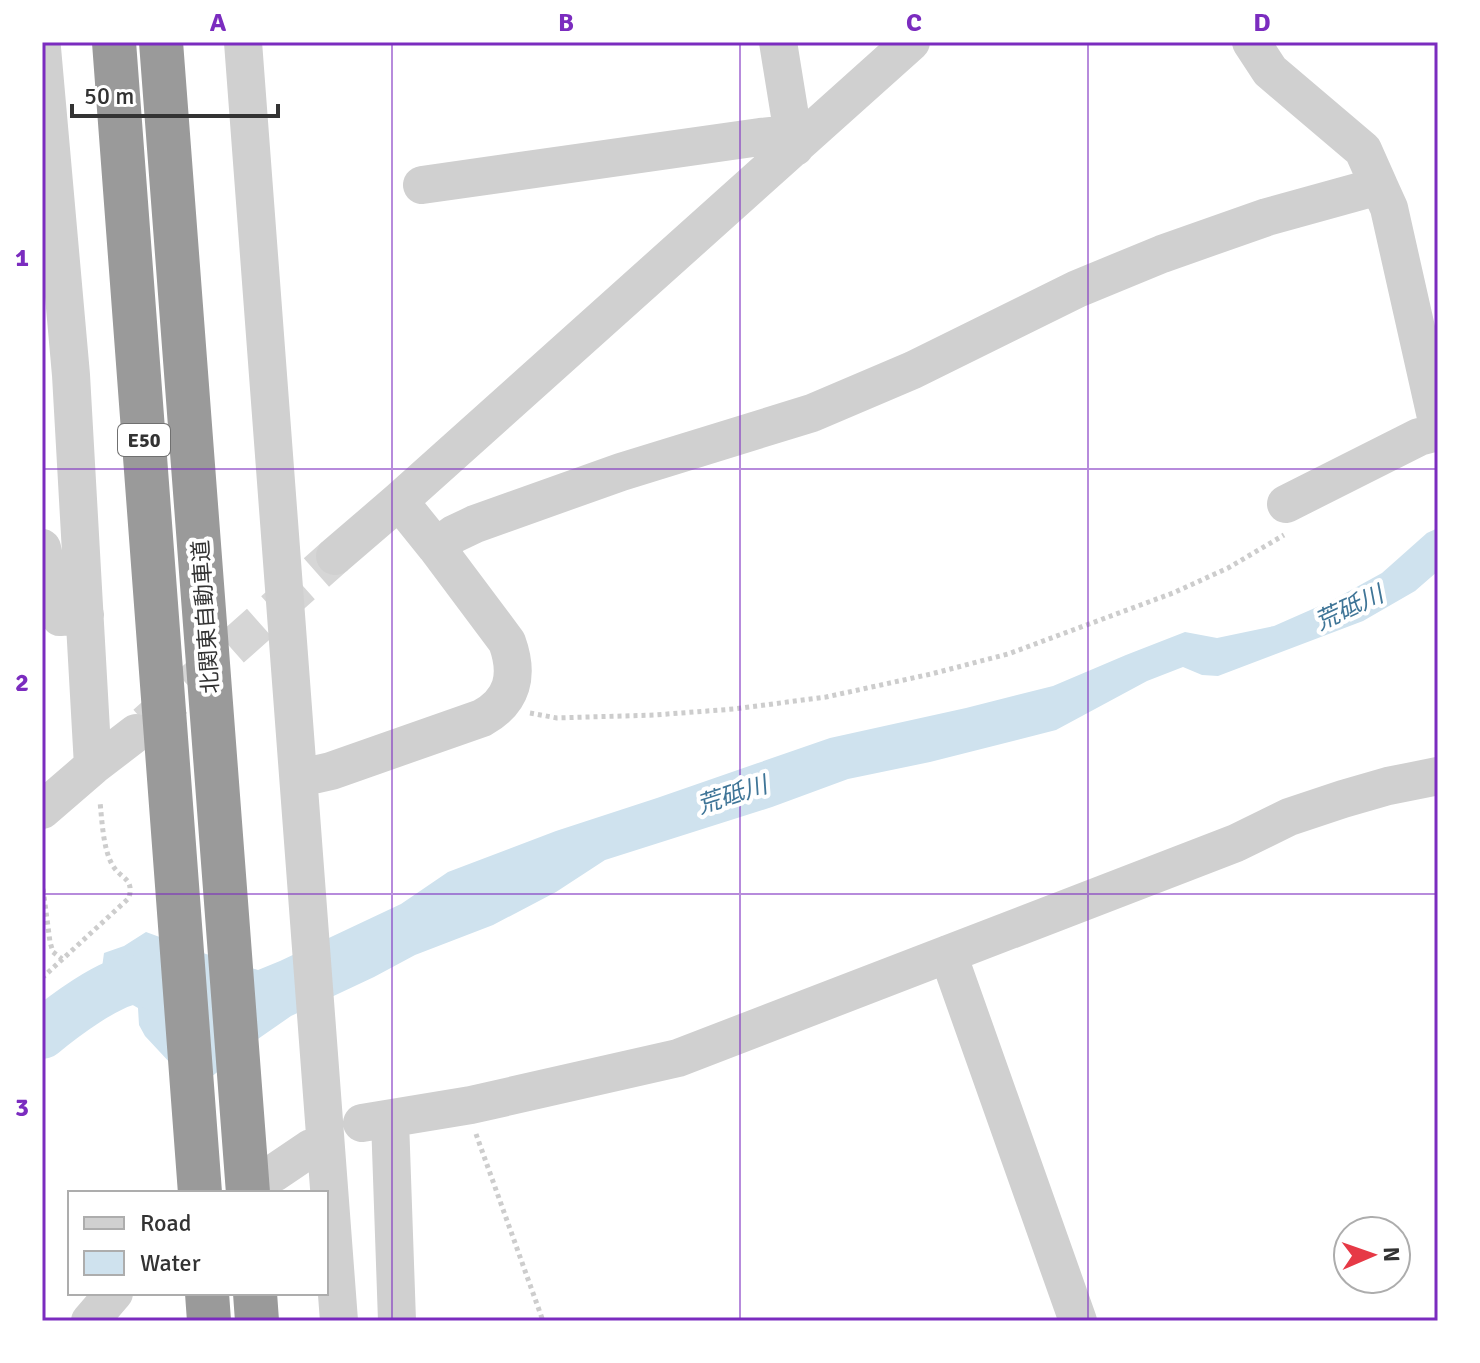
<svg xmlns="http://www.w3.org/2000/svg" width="1480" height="1363" font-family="Signika,'Noto Sans JP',sans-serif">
<rect width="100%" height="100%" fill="#fff"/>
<!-- water -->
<path fill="#cfe2ee" d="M1438,528v43l-23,20 -52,30 -145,55 -16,-1 -19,-8 -36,14 -91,49 -126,32 -82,17 -76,28 -167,53 -49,32 -63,33 -78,30 -41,22 -83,39 -36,25 -45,37 -38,-13 -27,-29 -6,-11 -1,-17 -14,-8 -20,-1 -5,-10 5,-36 20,-7 22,-14 60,22 52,16 22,-9 121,-57 47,-32 108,-41 101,-33 173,-60 136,-30 87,-22 73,-31 59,-23 32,6 57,-12 59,-26 49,-27 45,-40z"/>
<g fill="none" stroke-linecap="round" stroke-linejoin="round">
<!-- river -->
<path stroke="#cfe2ee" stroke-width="50" d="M42,1034c18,-15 70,-55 93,-54 10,0 22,7 31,9"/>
<!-- minor-tunnel -->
<path stroke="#d6d6d6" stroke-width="38" stroke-dasharray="38 19" stroke-linecap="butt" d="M146,724l189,-168"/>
<!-- path -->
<path stroke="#cdcdcd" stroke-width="5" stroke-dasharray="4 4" stroke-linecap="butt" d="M530,713l27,5 97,-3 80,-6 92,-12 105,-23 77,-20 165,-61 55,-25 56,-33
M42,881l8,61 3,10 9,7
M42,978l87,-80c5,-20 -7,-18 -16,-32 -10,-16 -11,-46 -13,-64
M476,1134l67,187"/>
<!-- minor -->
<path stroke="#d0d0d0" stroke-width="38" d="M243,42l96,1279
M778,42l17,105
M1251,42l19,29 93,79 16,36
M42,48l29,327 22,391
M422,185l338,-48 11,-1 24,11
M1286,504l133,-67 19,-5
M436,547l18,-13 21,-10 146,-52 191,-59 101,-43 164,-81 85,-35 105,-37 112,-31 10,22 49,218
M42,548l12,61 6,8 25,-2
M335,556l64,-55 512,-459
M300,778l31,-7 151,-53c31,-17 37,-43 25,-76l-71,-95 -37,-46
M42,810l51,-44 43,-33
M948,954l130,367
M390,1120l7,201
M362,1123l109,-18 207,-47 558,-215 53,-26 54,-18 45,-13 50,-10
M274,1173l37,-25
M90,1321l24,-28"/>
<!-- highway -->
<path stroke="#9a9a9a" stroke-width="44" d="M114,42l86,1151
M161,42l87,1151
M207,1293l2,28
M255,1293l2,28"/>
</g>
<!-- grid -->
<path fill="none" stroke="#7b2cbf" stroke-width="2" stroke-opacity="0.55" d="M392,42v1279M740,42v1279M1088,42v1279M42,469h1396M42,894h1396"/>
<g text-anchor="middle" stroke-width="8" stroke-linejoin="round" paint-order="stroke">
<!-- shield labels -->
<rect fill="#fff" stroke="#707070" stroke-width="2" x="118" y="424" width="52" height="32" rx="6"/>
<g font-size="20" font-weight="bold" fill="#333">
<text x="144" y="447">E50</text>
</g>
<!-- street labels -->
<g font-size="22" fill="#333" stroke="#fff">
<text transform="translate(205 617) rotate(-94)" y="8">北関東自動車道</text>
</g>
<!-- water labels -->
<g font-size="24" font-style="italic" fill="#3f7597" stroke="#fff">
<text transform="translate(1349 608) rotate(-25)" y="8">荒砥川</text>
<text transform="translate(732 795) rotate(-18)" y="8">荒砥川</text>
</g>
</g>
<!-- border -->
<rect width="1480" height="1363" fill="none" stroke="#ffffff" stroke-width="88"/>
<!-- legend -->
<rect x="68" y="1191" width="260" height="104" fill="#ffffff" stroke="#adadad" stroke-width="2"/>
<rect x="84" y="1217" width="40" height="12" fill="#d0d0d0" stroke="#adadad" stroke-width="2"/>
<text x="140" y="1231" font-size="24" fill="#333333">Road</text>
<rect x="84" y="1251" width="40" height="24" fill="#cfe2ee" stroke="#adadad" stroke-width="2"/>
<text x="140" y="1271" font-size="24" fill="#333333">Water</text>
<!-- north arrow -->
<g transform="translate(1372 1255) rotate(88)"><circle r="38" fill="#ffffff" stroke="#adadad" stroke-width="2"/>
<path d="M0-6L14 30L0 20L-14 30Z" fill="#e63946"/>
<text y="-12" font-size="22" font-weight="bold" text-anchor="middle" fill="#333333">N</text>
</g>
<!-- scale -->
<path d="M72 104v12h206v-12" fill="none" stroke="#333333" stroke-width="4"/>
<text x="84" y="104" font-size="24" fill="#333333" stroke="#ffffff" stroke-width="6" paint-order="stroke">50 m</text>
<rect x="44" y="44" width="1392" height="1275" fill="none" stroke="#7b2cbf" stroke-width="3"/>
<g font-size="26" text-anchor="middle" font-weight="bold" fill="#7b2cbf">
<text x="218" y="31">A</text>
<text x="566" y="31">B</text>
<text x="914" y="31">C</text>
<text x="1262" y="31">D</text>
<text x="22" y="266">1</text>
<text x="22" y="691">2</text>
<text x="22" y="1116">3</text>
</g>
</svg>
